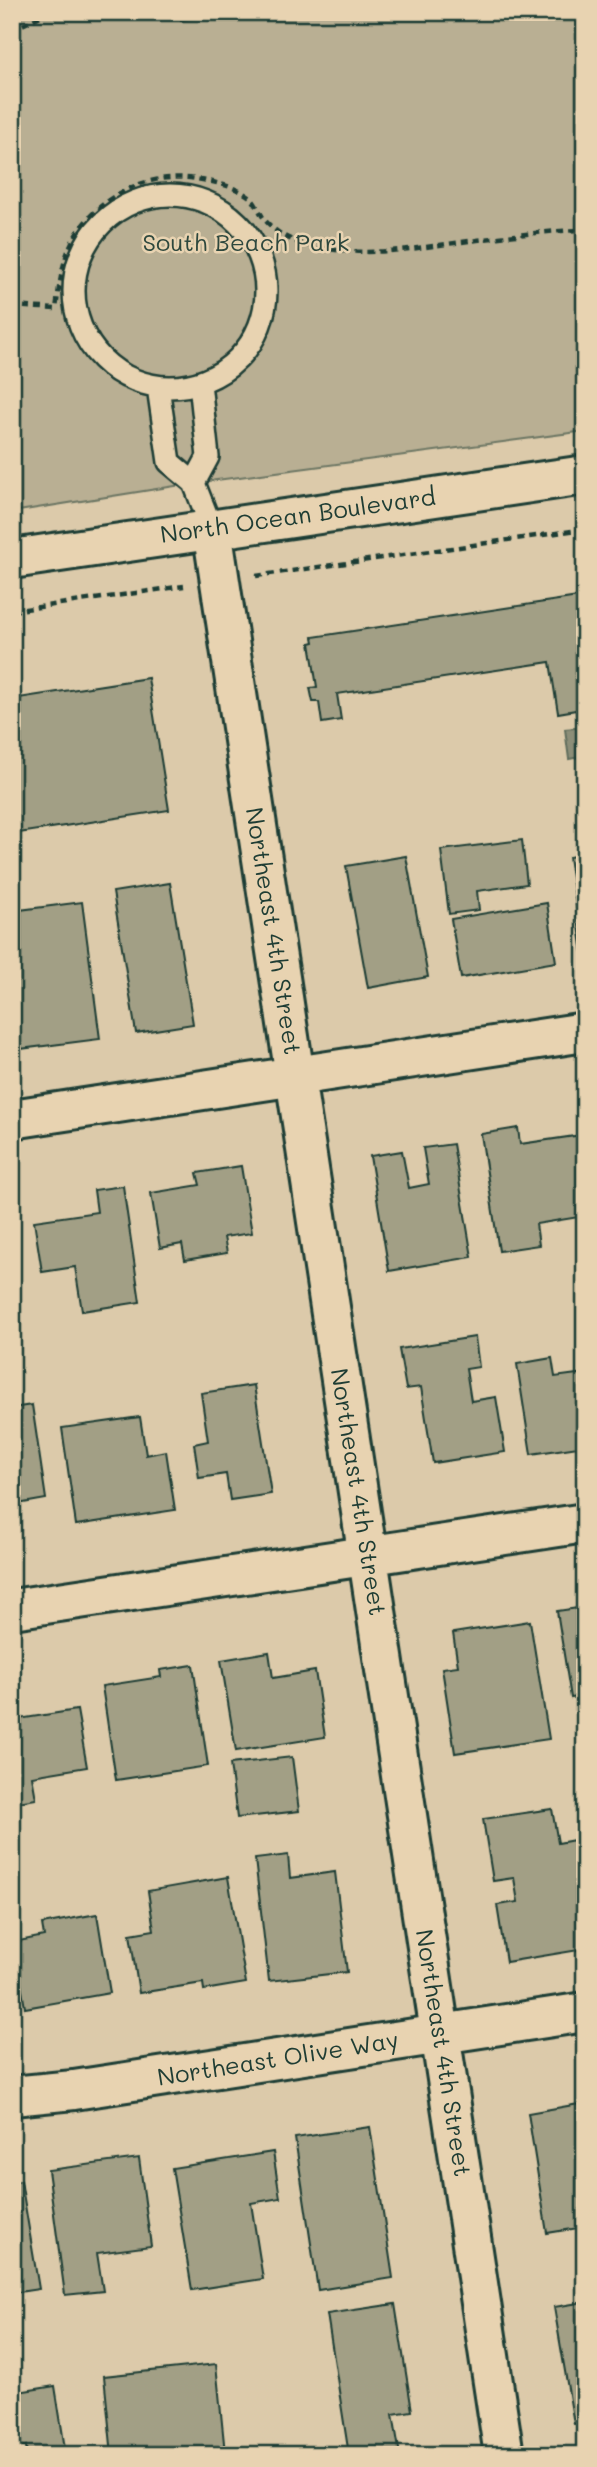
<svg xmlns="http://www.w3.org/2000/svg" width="597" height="2467" font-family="Mali,sans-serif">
<rect width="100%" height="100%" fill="#dccaaa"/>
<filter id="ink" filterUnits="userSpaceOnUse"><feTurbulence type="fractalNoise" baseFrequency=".0143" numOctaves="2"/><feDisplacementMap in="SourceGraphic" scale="14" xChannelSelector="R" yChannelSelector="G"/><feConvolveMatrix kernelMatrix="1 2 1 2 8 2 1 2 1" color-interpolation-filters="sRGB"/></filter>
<g filter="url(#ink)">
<!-- green -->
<path fill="#b9af93" stroke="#6c7664" stroke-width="2" d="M12,12h573v419l-391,52 -182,29z"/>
<!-- water -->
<path fill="#8c8e78" stroke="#606e5d" stroke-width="2" d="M585,727v29l-16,3 -4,-30z"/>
<!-- building -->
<path fill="#a29f85" stroke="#1f3d34" stroke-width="2" d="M180,12h25l1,5 -25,3z
M585,596v121l-8,1 -1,-8 -18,3 -8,-51 -213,32 4,26 -19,3 -3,-21h-6l-3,-14 7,-1 -7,-44 4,-1 -1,-5z
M148,678l21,132 -157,24v-135z
M522,840l5,44 -50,7 2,19 -30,4 -8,-64z
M585,854v99h-2l-14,-96z
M406,856l22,121 -60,11 -22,-122z
M170,883l23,141 -57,9 -23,-141z
M82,902l18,137 -88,11v-139z
M547,903l9,59 -95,16 -10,-59z
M518,1128l2,16 62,-9 3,17v64l-49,8 3,21 -40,6 -18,-117z
M453,1144l19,113 -83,14 -19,-115 32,-5 7,37 20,-4 -6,-36z
M241,1166l11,67 -28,4 3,16 -42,7 -3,-16 -22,4 -9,-55 49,-8 -3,-12z
M123,1186l17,116 -58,9 -7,-44 -33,5 -8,-51 63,-9 -3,-22z
M475,1337l4,30 -13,2 5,32 25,-4 9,55 -72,11 -12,-76 -15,2 -7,-40z
M552,1358l3,19 30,-4v73l-54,8 -14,-90z
M254,1385l17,109 -41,6 -4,-26 -27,4 -5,-34 14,-3 -7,-48z
M32,1405l14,94 -34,6v-97z
M140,1417l6,38 20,-4 9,59 -99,15 -14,-97z
M585,1607v89l-14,2 -14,-87z
M530,1621l19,118 -94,14 -13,-85 16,-2 -5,-33z
M269,1652l4,26 42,-7 10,66 -89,14 -15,-91z
M193,1665l15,101 -92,14 -14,-94 59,-9 -1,-7z
M77,1710l10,57 -55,9 4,23 -24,4v-83z
M292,1757l7,54 -62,7 -7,-54z
M552,1809l6,34 27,-5v111l-79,13 -9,-57 21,-3 -4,-24 -21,3 -10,-62z
M288,1855l2,23 45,-6 12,100 -78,9 -14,-122z
M228,1877l18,106 -42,7 -1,-7 -64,10 -9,-59 24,-4 -6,-39z
M97,1914l13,79 -85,15 -11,-66 30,-6 -2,-12z
M579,2104l6,35v88l-38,6 -19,-120z
M370,2127l23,151 -75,12 -23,-152z
M273,2152l7,46 -29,5 12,76 -71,11 -20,-122z
M139,2158l12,88 -54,7 6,38 -38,4 -17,-125z
M21,2181l18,108 -27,4v-110z
M585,2302v121l-11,1 -20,-117z
M395,2304l17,107 -19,3 7,41h-51l-22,-141z
M216,2364l9,89 -113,2 -8,-79z
M55,2386l11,69h-39l-1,-9 -14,2v-55z"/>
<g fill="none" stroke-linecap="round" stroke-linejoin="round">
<!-- lane casing -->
<g stroke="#1f3d34" stroke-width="26">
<path id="lane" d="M74 291a96 96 0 1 1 192 0a96 96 0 1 1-192 0Z
M158,387l11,75 25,21 18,46
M194,483l14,-26 -8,-74"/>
</g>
<!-- street casing -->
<g stroke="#1f3d34" stroke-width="44">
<path id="street" d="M212,529l292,1926
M12,1119l573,-87
M12,1609l573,-86
M12,2096l62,-6 511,-78"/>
</g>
<!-- secondary casing -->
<g stroke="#1f3d34" stroke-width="44">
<path id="secondary" d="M12,559l573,-84"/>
</g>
<!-- path -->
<path stroke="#1f3d34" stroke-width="4.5" stroke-dasharray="7 5" stroke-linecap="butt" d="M12,30l37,-18
M12,306l44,3c3,-22 6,-47 16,-67 23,-45 75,-71 124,-63 18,3 40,7 55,19 6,6 9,16 14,22 19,22 44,27 71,30 38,5 75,-1 111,-6 46,-6 91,-13 138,-14
M256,576l329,-47
M12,611l172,-25"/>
<!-- lane -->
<use href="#lane" stroke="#e8d3b1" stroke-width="21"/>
<!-- street -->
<use href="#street" stroke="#e8d3b1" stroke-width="38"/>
<!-- secondary -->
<use href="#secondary" stroke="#e8d3b1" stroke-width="38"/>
</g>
</g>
<g text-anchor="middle" stroke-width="5" stroke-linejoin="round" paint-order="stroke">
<!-- park labels -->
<g font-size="24" fill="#2e483e" stroke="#e8d3b1">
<text x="246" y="251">South Beach Park</text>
</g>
<!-- street labels -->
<g font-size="24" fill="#1f3d34" stroke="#e8d3b1">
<text transform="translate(298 516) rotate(-8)" y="8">North Ocean Boulevard</text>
<text transform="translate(273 931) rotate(81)" y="8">Northeast 4th Street</text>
<text transform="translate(358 1492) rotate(81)" y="8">Northeast 4th Street</text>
<text transform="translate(443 2053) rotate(81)" y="8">Northeast 4th Street</text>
<text transform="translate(278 2059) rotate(-9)" y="8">Northeast Olive Way</text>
</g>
</g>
<!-- margin -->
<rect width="597" height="2467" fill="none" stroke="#e8d3b1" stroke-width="42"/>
<rect x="21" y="21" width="555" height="2425" fill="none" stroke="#1f3d34" stroke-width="2.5" filter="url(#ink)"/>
</svg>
